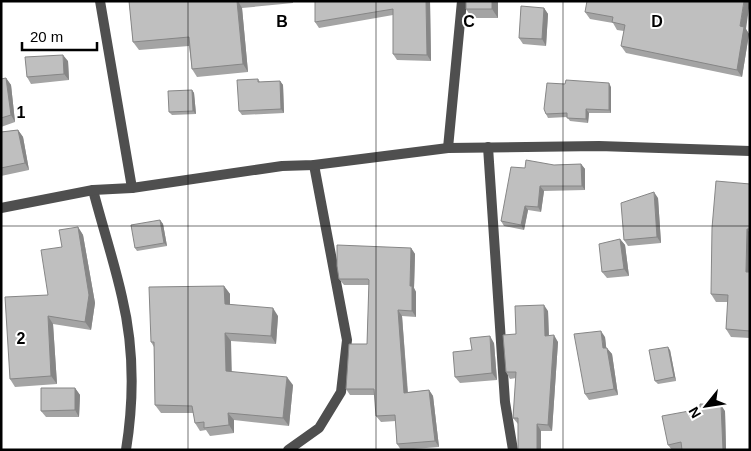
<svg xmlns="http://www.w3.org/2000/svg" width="751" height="451" font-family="Arial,sans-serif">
<rect width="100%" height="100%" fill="#fff"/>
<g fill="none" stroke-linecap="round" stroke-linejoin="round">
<!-- minor -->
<path stroke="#4f4f4f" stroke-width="10" d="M100,1l32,187
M488,147l17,255 8,48
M448,148l14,-147
M93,190c9,35 21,71 29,107 12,50 12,103 4,153
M288,450l31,-22 22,-36 6,-52 -33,-175"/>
<!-- tertiary -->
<path stroke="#4f4f4f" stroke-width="10" d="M1,208l92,-18 39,-2 150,-22 32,-1 134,-17 151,-2 151,5"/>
</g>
<!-- wall -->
<path fill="#a4a4a4" d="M129,1h164v2l-51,5 6,64 -51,5 -5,-8 -3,-23 -50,4 -6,-8z
M430,1l1,60 -34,-1 -4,-6v-39l-74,13 -4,-6z
M498,1v17h-26l-6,-9z
M544,8l4,6 -2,32 -23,-2 -4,-6z
M585,12l161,17 3,5 -7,43 -116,-24 -5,-7 3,-15 -7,-1 -4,-7 -23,-4z
M68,61l1,19 -38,4 -4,-7z
M6,78l5,7 4,37 -14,5v-48z
M258,79l2,3 20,-1 3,4 1,28 -42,2 -3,-4z
M565,84l46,3v26h-22l-1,10 -18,-2 -3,-4 -19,1 -2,-4z
M192,90l2,3 2,21 -24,1 -3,-3z
M18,130l5,7 6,33 -28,6v-44z
M581,164l4,5v21l-41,1 -3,21 -13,-2 -4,20 -20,-4 -3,-5 24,-53 29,-3z
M750,184v154l-19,-1 -5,-8 2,-27h-12l-5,-8z
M658,198l3,45 -33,3 -4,-6z
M160,220l3,4 4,22 -30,5 -2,-3z
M78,227l5,8 12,68 -4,27 -38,-6 4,60 -42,3 -5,-8 38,-84 14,-48z
M620,239l5,6 4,31 -22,2 -5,-6z
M411,248l4,6 -1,34 2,4v25l-14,-1 6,76 21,-2 4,6 6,51 -38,3 -4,-6 -1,-23 -15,1 -5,-6 -1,-21h-25l-4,-6 21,-45 2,-59h-25l-5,-6z
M224,286l6,8v11l48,11 -2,28 -45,-3v31l62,13 -4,41 -55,-6v13l-24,3 -4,-6 -6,1 -5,-8 -1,-10h-33l-6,-8 -1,-58 -3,-5z
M548,311l1,25 9,6 -6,89h-11v19h-23v-26l-5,-6 3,-40 -6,1 -4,-7 10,-38z
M605,337l1,11 6,6 6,41 -29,5 -4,-6z
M494,343l3,37 -37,3 -5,-6 17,-27z
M670,350l6,31 -18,3 -3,-3z
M75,388l5,7 -1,22h-33l-5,-6z
M725,411l1,39h-44v-1l-10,1 -4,-5z"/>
<!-- shaded-wall -->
<path fill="#868686" d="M237,1h1l4,7 6,64 -5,-8z
M426,1h4l1,60 -4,-6z
M492,1h6v17l-6,-9z
M744,1h6l-4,28 3,5 -7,43 -5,-7 3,-44z
M544,8l4,6 -2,32 -4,-7z
M63,55l5,6 1,19 -5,-6z
M6,78l5,7 4,37 -4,-7z
M280,81l3,4 1,28 -3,-4z
M609,83l2,4v26l-2,-3z
M192,90l2,3 2,21 -3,-3z
M586,109l3,4 -1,10 -2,-4z
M18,130l5,7 6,33 -4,-7z
M581,164l4,5v21l-3,-4z
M540,186l4,5 -3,21 -3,-5z
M654,192l4,6 3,45 -4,-6z
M525,206l3,4 -4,20 -3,-5z
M160,220l3,4 4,22 -3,-3z
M78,227l5,8 12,68 -4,27 -6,-8z
M747,229l3,4v44l-4,-5z
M620,239l5,6 4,31 -5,-7z
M411,248l4,6 -1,34 2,4v25l-4,-6 -2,-25z
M224,286l6,8v18l-5,-8z
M544,305l4,6 1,32 -4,-7z
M273,308l5,8 -2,28 -5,-8z
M398,310l4,6 6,83 -4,-6z
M48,316l5,8 4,60 -6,-8z
M601,331l4,6 2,17 -4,-6z
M225,333l6,8 1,38 -6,-8z
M554,335l4,7 -6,89 -4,-6z
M490,336l4,7 3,37 -5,-7z
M668,347l2,3 6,31 -2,-4z
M607,348l5,6 6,41 -4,-6z
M287,377l6,8 -4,41 -6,-8z
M75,388l5,7 -1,22 -4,-7z
M429,390l4,6 6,51 -4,-6z
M721,405l4,6 1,39h-3z
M228,413l6,7v13l-5,-8z
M537,424l4,7v19h-4z"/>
<!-- building -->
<path fill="#bfbfbf" stroke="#868686" d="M129,1h108l6,63 -51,5 -3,-32 -56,5z
M315,1h111l1,54 -34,-1v-45l-78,13z
M466,1h26v8h-26z
M587,1h157l-4,25 4,1 -7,43 -116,-24 4,-21 -13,-3 1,-5 -28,-5z
M521,6l23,2 -2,31 -23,-1z
M63,55l1,19 -37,3 -2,-20z
M6,78l5,37 -10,3v-39z
M258,79v3l22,-1 1,28 -42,2 -2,-31z
M566,80l43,3v27l-23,-1v10l-19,-1v-5l-21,1 -2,-5 3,-26 18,1z
M192,90l1,21 -24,1 -1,-21z
M18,130l7,33 -24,5v-36z
M526,160l28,5 27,-1 1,22h-42l-2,21 -13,-1 -4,19 -20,-4 10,-54 14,1z
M716,181l34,3v45h-3l-1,43h4v59l-24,-2 2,-34 -17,-1 1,-66z
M654,192l3,45 -33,3 -3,-37z
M160,220l4,23 -29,5 -4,-23z
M78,227l11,68 -4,27 -37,-6 3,60 -41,3 -5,-82 43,-2 -7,-45 21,-3 -3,-17z
M620,239l4,30 -22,3 -3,-28z
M337,245l74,3 -1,38h2v25l-14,-1 6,83 25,-3 6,51 -38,3 -2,-29 -19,1 -2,-27h-28l3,-45h18l2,-64 -1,-1h-29l-2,-13z
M224,286l1,18 48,4 -2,28 -46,-3 1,38 61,6 -4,41 -55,-5 1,12 -25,3v-6l-9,1 -3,-17 -37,-1 -1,-63h-3l-2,-55z
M544,305l1,31 9,-1 -6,90 -11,-1v26h-19v-32h-5l3,-46h-10l-3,-37 13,-1 -1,-28z
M601,331l2,17h4l7,41 -29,5 -11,-60z
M490,336l2,37 -37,4 -2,-25 19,-2 -2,-12z
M668,347l6,30 -19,4 -6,-31z
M41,388h34v22l-34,1z
M700,404l21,1 2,45h-41l-1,-8 -13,3 -6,-29 38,-7z"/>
<!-- grid -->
<path fill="none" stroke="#000" stroke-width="1" stroke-opacity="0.55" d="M188,1v449M376,1v449M563,1v449M1,226h749"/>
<g font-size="16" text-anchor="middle" font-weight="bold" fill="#000" stroke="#fff" stroke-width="4" stroke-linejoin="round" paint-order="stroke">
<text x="282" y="27">B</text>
<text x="469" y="27">C</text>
<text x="657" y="27">D</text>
<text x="21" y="118">1</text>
<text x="21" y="344">2</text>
</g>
<!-- border -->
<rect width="751" height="451" fill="none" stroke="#000000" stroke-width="5"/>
<!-- north arrow -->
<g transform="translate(706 406) rotate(240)" stroke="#ffffff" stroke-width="4" paint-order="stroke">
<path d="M0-4L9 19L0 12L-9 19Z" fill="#000000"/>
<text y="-8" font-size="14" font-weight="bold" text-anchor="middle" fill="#000000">N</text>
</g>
<!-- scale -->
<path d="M22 42v8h75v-8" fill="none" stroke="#000000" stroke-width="2.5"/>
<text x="30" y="42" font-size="15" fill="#000000" stroke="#ffffff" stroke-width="4" paint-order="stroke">20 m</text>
</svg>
